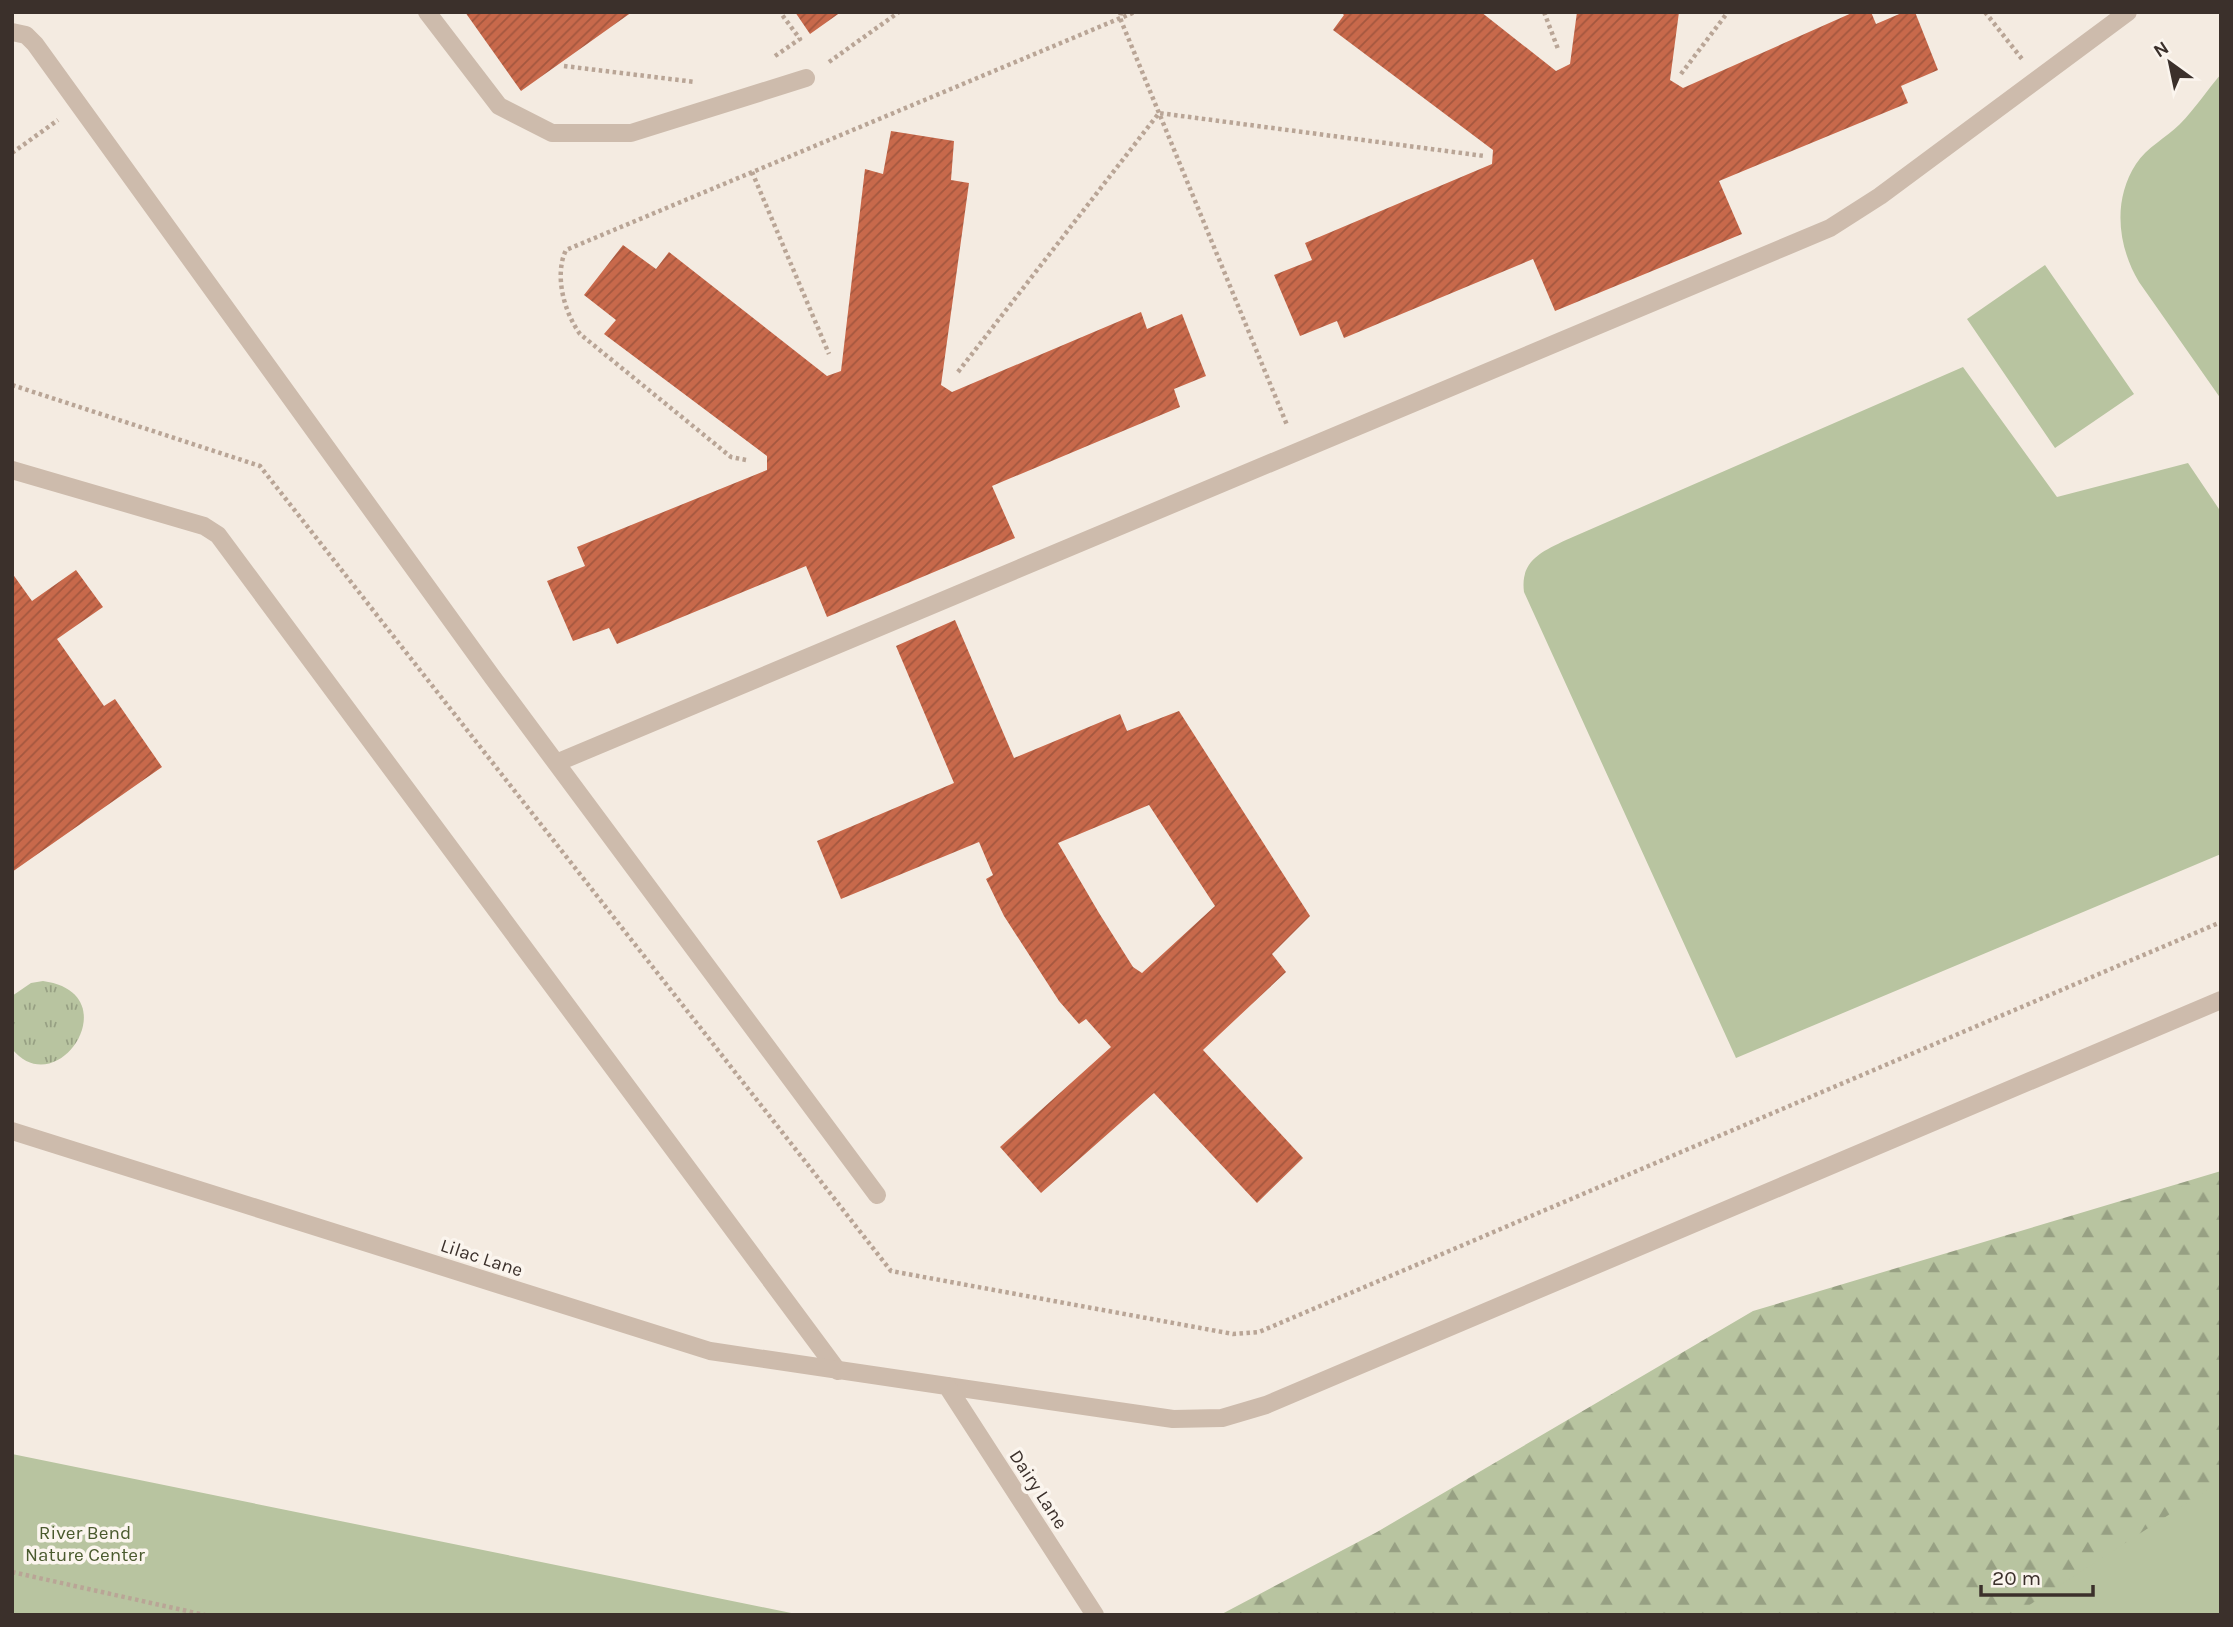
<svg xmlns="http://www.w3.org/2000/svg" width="2233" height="1627" font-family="Karla,sans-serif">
<defs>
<pattern id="grass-tufts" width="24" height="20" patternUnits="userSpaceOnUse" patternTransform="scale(1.75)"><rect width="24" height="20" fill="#b8c4a0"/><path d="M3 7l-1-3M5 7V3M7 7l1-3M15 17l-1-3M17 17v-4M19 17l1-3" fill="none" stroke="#97a083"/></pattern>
<pattern id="forest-firs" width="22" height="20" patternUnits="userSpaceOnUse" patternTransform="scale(1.75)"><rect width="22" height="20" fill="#b8c4a0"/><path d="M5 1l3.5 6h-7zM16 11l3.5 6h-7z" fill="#97a083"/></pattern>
<pattern id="building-hatch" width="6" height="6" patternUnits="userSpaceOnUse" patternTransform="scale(1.75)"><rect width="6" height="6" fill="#c8694b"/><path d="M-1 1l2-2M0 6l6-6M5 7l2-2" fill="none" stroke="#a4573f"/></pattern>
</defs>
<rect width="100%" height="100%" fill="#f4ebe1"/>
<!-- grass -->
<path fill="url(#grass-tufts)" d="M43,981c87,12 15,124 -31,68v-53l19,-13z"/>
<!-- forest -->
<path fill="url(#forest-firs)" d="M2221,1171v444h-1001l157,-83 376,-221z"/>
<!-- green -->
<path fill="#b8c4a0" d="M2221,74v325l-82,-117c-21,-35 -27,-81 -3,-118 11,-17 30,-26 44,-40 15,-15 27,-34 41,-50z
M2045,265l89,129 -79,54 -88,-129z
M1963,367l94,130 131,-34 33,49v342l-485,204 -212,-466c-4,-31 17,-40 42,-52z
M12,1454l789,161h-789z
M2221,1481v134h-207z"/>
<!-- building -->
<path fill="url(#building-hatch)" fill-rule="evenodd" d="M465,12h167l-111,79z
M795,12h46l-31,22z
M1341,12h140l75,59 14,-7 7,-52h102l-9,68 13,8 171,-76h17l5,12 28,-12h11l23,58 -37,16 7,17 -189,78 23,53 -187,77 -22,-52 -189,79 -7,-17 -37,15 -26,-61 38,-15 -7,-17 187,-79 1,-14 -160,-120 11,-15z
M891,131l63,10 -3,39 18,3 -28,202 11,7 189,-80 6,17 35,-15 24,62 -32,13 6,18 -188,79 23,52 -188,79 -21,-51 -189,78 -8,-16 -36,13 -26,-60 38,-15 -8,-19 190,-77v-14l-163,-122 12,-14 -32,-25 39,-50 33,24 13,-17 158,124 14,-5 24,-202 18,5z
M76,570l27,37 -46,32 47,67 11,-7 47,68 -150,105v-299l20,28z
M955,620l59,138 106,-44 7,17 52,-20 131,205 -38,38 14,18 -83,78 100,108 -46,45 -103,-110 -113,100 -41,-46 111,-100 -25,-28 -7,5 -20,-23 -55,-85 -18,-37 7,-4 -14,-33 -138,57 -24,-58 137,-58 -58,-137zM1149,805l66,101 -73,67 -9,-6 -34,-54 -41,-70z"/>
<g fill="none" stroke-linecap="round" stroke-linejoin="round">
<!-- path -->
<path stroke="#b9a596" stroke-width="4.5" stroke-dasharray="3.5 3.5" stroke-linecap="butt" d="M1121,12l-1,6 167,407
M1544,12l14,37
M1985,12l37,47
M775,56l25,-17 -20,-27
M829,62l70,-50
M564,66l131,16
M1681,74l47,-62
M12,153l46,-33
M752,172l77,182
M958,372l201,-259 325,43
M12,385l248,81 631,805 342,63 26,-2 962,-410
M746,460l-15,-3 -151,-123c-16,-22 -26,-59 -14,-84l569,-238
M12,1572l193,43"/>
<!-- service -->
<path stroke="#cdbbac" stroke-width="18" d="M427,12l72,94 53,27h79l175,-55
M12,32l14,3 9,9 458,634 384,517
M12,470l192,56 14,9 620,836
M556,763l1274,-535 50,-32 248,-184
M947,1386l226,33 49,-1 44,-13 955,-405"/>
<!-- minor -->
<path stroke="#cdbbac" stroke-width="18" d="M12,1131l698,220 237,35 148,229"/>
</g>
<g text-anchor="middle" stroke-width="7" stroke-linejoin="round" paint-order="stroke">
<!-- street labels -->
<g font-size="19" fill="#3b302b" stroke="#fbf5ee">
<text transform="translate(482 1257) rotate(18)" y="7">Lilac Lane</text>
<text transform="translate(1039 1489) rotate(57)" y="7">Dairy Lane</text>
</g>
<!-- park labels -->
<g font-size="19" fill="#4a5a2e" stroke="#fbf5ee">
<text x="85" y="1539">River Bend<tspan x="85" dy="22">Nature Center</tspan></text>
</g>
</g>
<!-- border -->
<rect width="2233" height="1627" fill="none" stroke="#3b302b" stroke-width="28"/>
<!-- north arrow -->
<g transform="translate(2170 63) rotate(327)" stroke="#fbf5ee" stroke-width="5" paint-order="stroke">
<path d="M0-5L12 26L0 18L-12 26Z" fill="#3b302b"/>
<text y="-10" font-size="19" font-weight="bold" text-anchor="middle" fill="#3b302b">N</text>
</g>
<!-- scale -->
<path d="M1981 1585v10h112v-10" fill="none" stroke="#3b302b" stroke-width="3.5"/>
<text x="1992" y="1585" font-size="21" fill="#3b302b" stroke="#fbf5ee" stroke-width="5" paint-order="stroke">20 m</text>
</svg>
